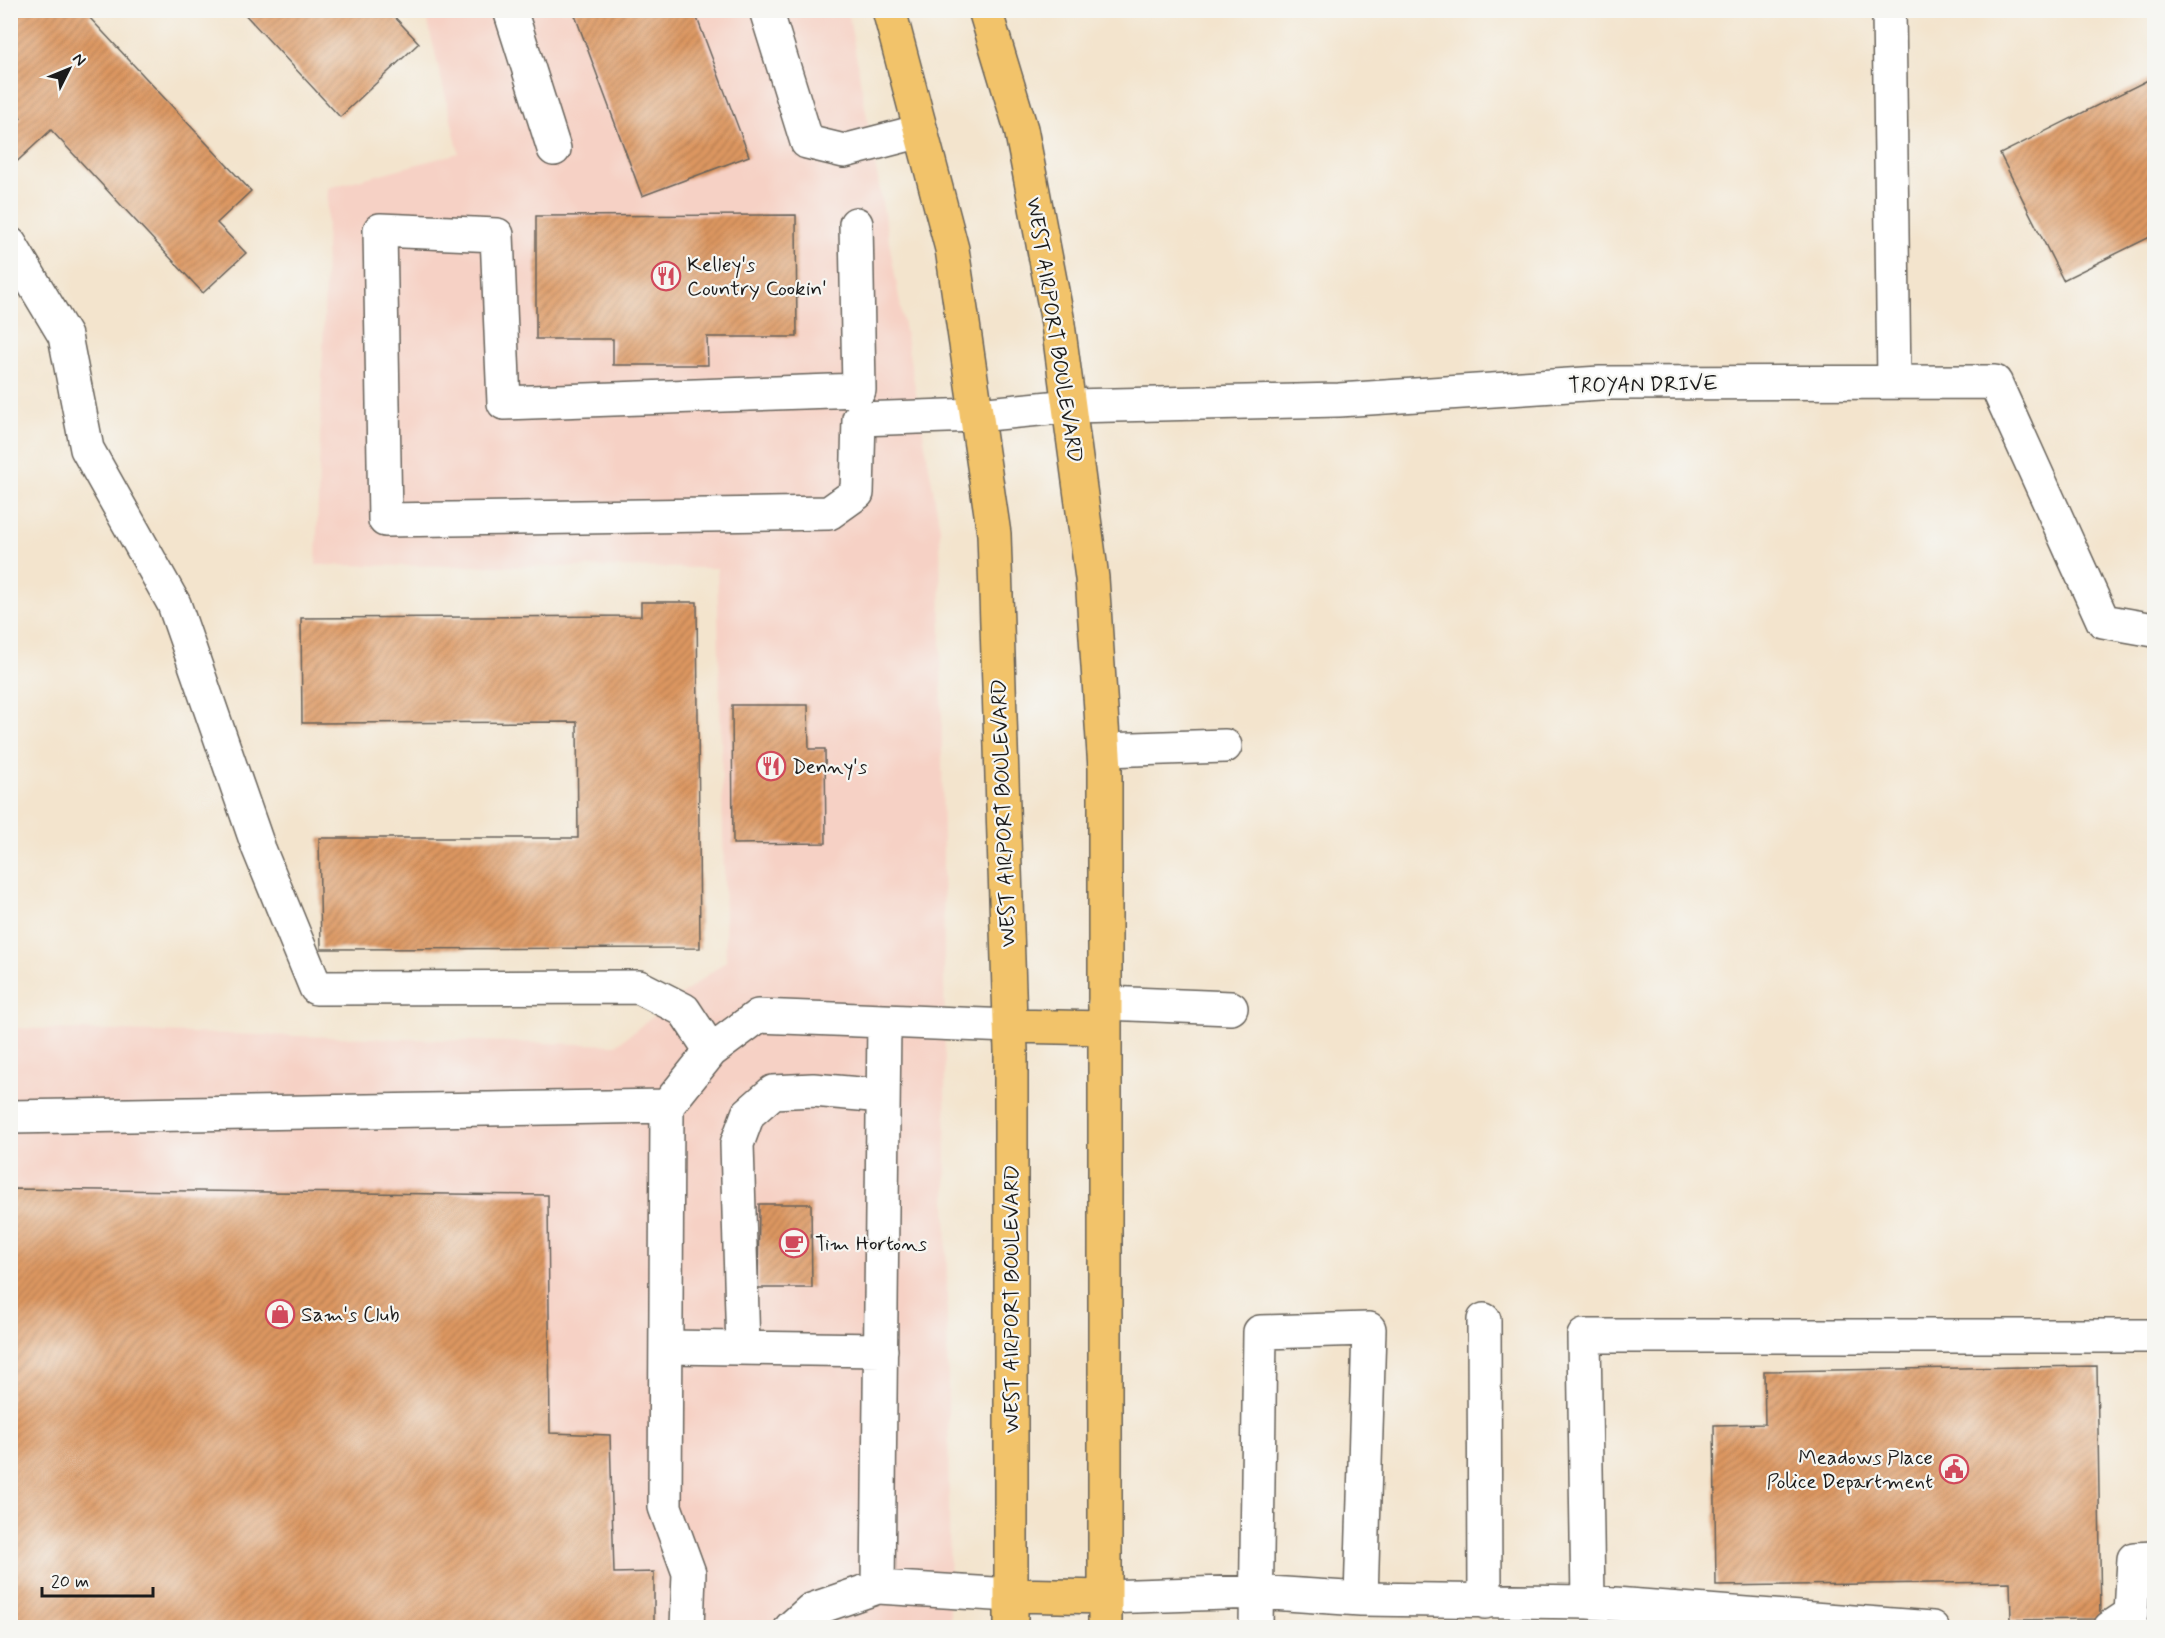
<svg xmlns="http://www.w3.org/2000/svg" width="2165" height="1638" font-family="Mynerve,sans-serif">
<defs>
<pattern id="building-hatch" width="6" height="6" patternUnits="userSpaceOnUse" patternTransform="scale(1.5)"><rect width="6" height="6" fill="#dd9761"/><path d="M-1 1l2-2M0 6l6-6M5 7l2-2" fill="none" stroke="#b27a4f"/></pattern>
</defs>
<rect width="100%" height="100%" fill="#f6f6f2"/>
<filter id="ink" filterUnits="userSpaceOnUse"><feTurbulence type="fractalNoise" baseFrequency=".0167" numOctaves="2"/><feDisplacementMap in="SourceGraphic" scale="12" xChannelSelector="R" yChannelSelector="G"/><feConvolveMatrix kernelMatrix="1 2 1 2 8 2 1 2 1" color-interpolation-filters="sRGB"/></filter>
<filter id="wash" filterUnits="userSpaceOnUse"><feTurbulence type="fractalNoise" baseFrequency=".008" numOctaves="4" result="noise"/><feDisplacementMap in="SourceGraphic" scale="24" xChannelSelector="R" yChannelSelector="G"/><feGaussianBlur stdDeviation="1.35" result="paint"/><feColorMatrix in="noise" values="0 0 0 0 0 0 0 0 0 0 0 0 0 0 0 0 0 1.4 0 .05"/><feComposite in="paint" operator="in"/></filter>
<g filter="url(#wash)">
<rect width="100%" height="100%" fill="#f3e4cd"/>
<!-- built -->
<path fill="#f6d1c5" d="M425,11h423l92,517 10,1099 -939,1v-600l605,17 110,-84 -9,-393 -401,-3 12,-377 131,-35z"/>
<g id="blocks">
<!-- building -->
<path fill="url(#building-hatch)" d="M10,10h85l-6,7 162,174 -34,32 29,30 -43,40 -152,-163 -41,38v-40l11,-10 -11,-10z
M241,10h147l31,33 -79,74z
M573,10h121l55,146 -107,40z
M2154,77v158l-91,45 -63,-126z
M796,215l1,122h-90l1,28h-95v-26h-77v-123z
M641,602h56l3,346 -379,1 -2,-111h259l-1,-116 -275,1 -1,-105 340,-2z
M732,705h76l1,44h16l1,94 -93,1z
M10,1189l538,6 2,238 60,2 4,138 40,-1v56h-644z
M759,1204h52l1,84h-54z
M2097,1366l4,253 -90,1 -1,-38 -294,4 -2,-161 51,-1 -1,-53z"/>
</g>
</g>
<g filter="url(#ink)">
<use href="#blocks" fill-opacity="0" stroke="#67625a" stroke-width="1.5"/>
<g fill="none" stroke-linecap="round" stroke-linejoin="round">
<!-- minor casing -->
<g stroke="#67625a" stroke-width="36">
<path id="minor" d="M510,10l44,139
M766,10l41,132 37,9 77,-20
M1889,10l5,372
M856,224l3,166 -355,13 -7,-168 -117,-5 5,290 444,-7 28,-20 2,-74 118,-4 94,-9 268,-6 261,-17 395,-1 108,239 51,9
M10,244l55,92 22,113 87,155 85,245 57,139 323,-1 45,23 27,41
M1104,750l121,-4
M1105,1003l126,5
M667,1106l-2,401 24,66 -2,55
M10,1117l657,-11 44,-55 47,-35 252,10
M1484,1320l1,282
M667,1347l214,3
M743,1348l-6,-204 11,-30 25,-22 40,-2 70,6
M878,1587l6,-566
M1105,1597l151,-5 105,7
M1588,1602l344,26
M791,1628l20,-18 67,-23 133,8
M1256,1628l4,-296 109,-3 -8,270 227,3 -4,-266h570
M2110,1628l21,-14 3,-55 20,-1"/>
</g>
<!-- major casing -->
<g stroke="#67625a" stroke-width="36">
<path id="major" d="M889,10l63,239 42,285 17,517v577
M985,10l36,119 36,188 35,261 13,191v859
M1010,1026l95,2
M1011,1595l94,2"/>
</g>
<!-- minor -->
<use href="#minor" stroke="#fff" stroke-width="33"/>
<!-- major -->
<use href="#major" stroke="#f2c36a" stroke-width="33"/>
</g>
</g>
<!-- icons -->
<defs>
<g id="restaurant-ring" transform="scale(1.5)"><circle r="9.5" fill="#f6f6f2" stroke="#d1495b" stroke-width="1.5"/><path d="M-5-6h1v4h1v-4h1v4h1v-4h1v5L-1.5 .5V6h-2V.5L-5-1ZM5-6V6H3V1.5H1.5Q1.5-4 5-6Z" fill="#d1495b"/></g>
<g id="cafe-ring" transform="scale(1.5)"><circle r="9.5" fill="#f6f6f2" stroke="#d1495b" stroke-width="1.5"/><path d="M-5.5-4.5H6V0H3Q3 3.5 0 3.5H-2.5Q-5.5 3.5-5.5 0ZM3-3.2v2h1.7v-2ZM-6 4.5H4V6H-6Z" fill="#d1495b"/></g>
<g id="shop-ring" transform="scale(1.5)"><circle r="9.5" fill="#f6f6f2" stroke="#d1495b" stroke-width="1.5"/><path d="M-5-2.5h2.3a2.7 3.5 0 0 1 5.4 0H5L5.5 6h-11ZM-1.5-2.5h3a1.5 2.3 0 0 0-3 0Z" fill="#d1495b"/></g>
<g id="civic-ring" transform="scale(1.5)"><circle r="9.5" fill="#f6f6f2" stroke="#d1495b" stroke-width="1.5"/><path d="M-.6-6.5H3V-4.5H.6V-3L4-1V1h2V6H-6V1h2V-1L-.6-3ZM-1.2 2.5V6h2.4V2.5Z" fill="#d1495b"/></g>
</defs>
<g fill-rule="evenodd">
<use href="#restaurant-ring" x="666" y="276"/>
<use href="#restaurant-ring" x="771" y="766"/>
<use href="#cafe-ring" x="794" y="1243"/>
<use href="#shop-ring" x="280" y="1314"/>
<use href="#civic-ring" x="1954" y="1469"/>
</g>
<g text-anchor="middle" stroke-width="4.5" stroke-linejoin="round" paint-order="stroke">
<!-- poi labels -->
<g font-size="21" fill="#1c1c1c" stroke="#f6f6f2" text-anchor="start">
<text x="687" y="271">Kelley's<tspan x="687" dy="24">Country Cookin'</tspan></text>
<text x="792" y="773">Denny's</text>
<text x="815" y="1250">Tim Hortons</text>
<text x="301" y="1321">Sam's Club</text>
<text x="1933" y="1464" text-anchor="end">Meadows Place<tspan x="1933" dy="24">Police Department</tspan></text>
</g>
<!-- street labels -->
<g font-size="21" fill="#1c1c1c" stroke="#f6f6f2">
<text transform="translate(1055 330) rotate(81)" y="7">WEST AIRPORT BOULEVARD</text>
<text transform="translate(1643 384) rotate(-1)" y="7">TROYAN DRIVE</text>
<text transform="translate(1003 813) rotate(-92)" y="7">WEST AIRPORT BOULEVARD</text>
<text transform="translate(1011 1299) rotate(-90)" y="7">WEST AIRPORT BOULEVARD</text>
</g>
</g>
<!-- margin -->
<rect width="2165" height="1638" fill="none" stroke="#f6f6f2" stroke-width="36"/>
<!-- north arrow -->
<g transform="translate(69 69) rotate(47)" stroke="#f6f6f2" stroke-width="4.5" paint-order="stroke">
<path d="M0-4.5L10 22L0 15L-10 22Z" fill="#1c1c1c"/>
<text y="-9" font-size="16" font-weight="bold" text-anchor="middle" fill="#1c1c1c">N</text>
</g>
<!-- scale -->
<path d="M42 1587v9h111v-9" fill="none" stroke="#1c1c1c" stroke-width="3"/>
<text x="51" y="1587" font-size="18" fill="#1c1c1c" stroke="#f6f6f2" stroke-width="4.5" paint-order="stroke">20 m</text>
</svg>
